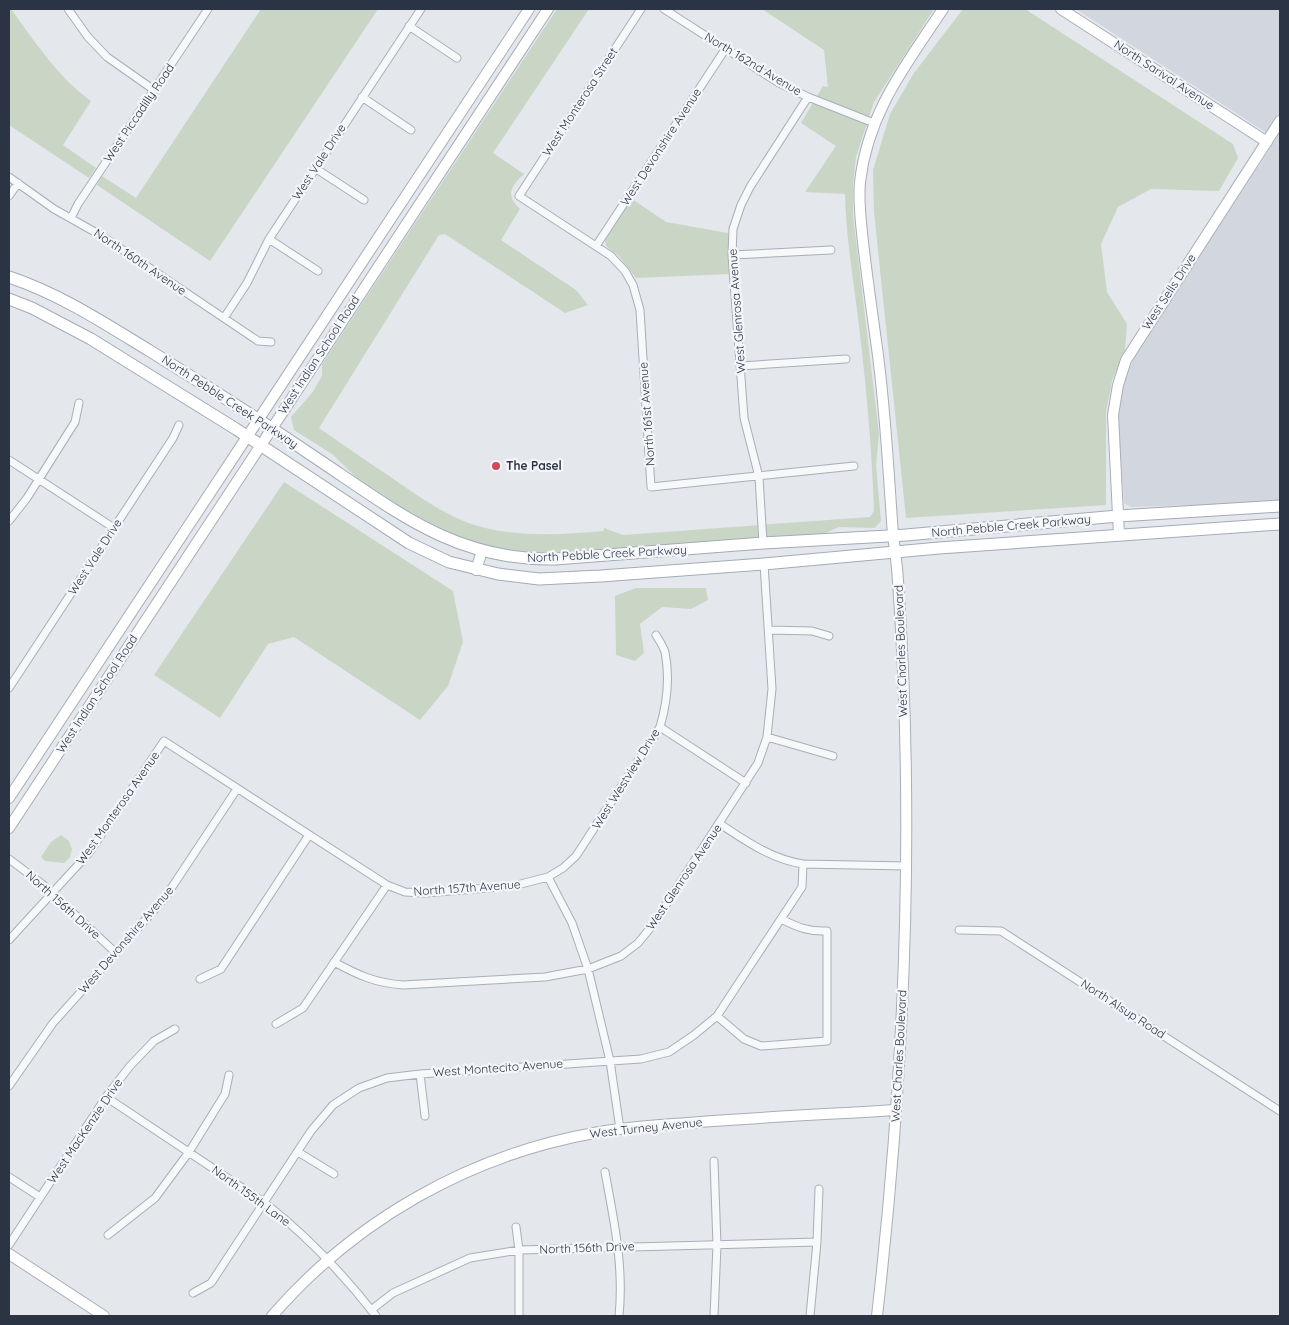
<svg xmlns="http://www.w3.org/2000/svg" width="1289" height="1325" font-family="Quicksand,sans-serif">
<rect width="100%" height="100%" fill="#e4e7ec"/>
<!-- built -->
<path fill="#d2d6de" d="M1076,9h204v491l-20,3 -129,4 -7,-4 -6,-82 3,-25 6,-23 10,-21 139,-213z"/>
<!-- green -->
<path fill="#c9d6c5" d="M9,9h2c24,33 47,68 80,92l-28,44 33,23 -7,10 -80,-53z
M261,9h117l-168,252 -113,-76 5,-9 34,22z
M557,9h32l-96,144 31,21c-13,12 -19,21 -4,35l-19,31 75,50 12,15 -23,8 -120,-79 -6,1 -120,193c23,16 46,32 70,48 26,18 52,37 82,48 44,14 88,11 133,7v-3l19,7 247,-18 4,-6c-2,-59 -7,-117 -14,-176 -5,-47 -14,-93 -15,-141l-40,-2 31,-46 -35,-23 22,-37 5,1 -4,-37 -62,-41h172l-60,93 -18,55 -3,27v31l26,219 -3,31 5,56 -6,7 -36,-1 -18,8 -288,19 -30,-4 -35,-8 -47,-22 -63,-41 -26,-25 -38,-24 -3,-13 21,-24 10,-17v-12z
M963,9h62l208,135 5,14 -19,33 -68,-2 -33,18 -17,37 6,48 20,32 -2,26 -13,31 -6,31v93l-200,13 -32,-306 -1,-42 17,-56 24,-41z
M632,199l34,23 62,11 1,41 -93,4 -17,-22 -13,-10 -1,-6z
M284,482l169,109 10,51 -15,44 -28,34 -126,-83 -26,7 -48,74 -66,-43z
M636,588h70l2,12 -17,9 -29,-2 -22,17 4,29 -9,8 -19,-6 -1,-59z
M61,835l8,6 3,8 -2,8 -6,6 -19,-2 -4,-4 10,-15z"/>
<g fill="none" stroke-linecap="round" stroke-linejoin="round">
<!-- street casing -->
<g stroke="#a9aeb7" stroke-width="9">
<path id="street" d="M68,9l20,28 19,20 47,33
M641,9l-122,187 92,60 14,15 8,14 7,25 11,177 203,-21
M664,9l115,74 29,14 66,26
M409,26l48,32
M362,97l49,33
M315,168l49,32
M9,177l45,32 48,27 156,105 13,1
M9,196l9,-13
M71,218l7,-14 130,-195
M269,239l49,32
M596,246l130,-198
M732,255l99,-5
M224,318l23,-35 22,-44 152,-230
M740,366l106,-7
M9,460l105,68
M9,521l18,-23 48,-76 4,-19
M763,543l-4,-66 -15,-59 -12,-163 1,-26 8,-24 9,-18 58,-90
M769,630l43,1 17,5
M9,688l164,-250 6,-13
M660,727l86,56
M767,737l66,19
M720,824c26,17 51,35 83,40l103,2
M9,859l32,24 75,70
M548,877l24,46 16,46 22,92 10,68
M959,930l42,1 279,180
M9,940l80,-87 75,-112 223,144 18,7 20,1 88,-7 35,-9 15,-9 13,-12 84,-129c7,-24 10,-50 5,-75 -2,-6 -6,-12 -9,-17
M334,962c24,13 41,21 69,23l142,-8 43,-8 33,-13 17,-13 14,-17 106,-163 9,-26 5,-48 -8,-125
M200,979l21,-10 88,-134
M717,1016l27,23 17,7 66,-5v-110c-18,1 -30,-4 -46,-12
M276,1024l27,-16 84,-123
M420,1074l5,42
M9,1086l44,-63 111,-124 73,-110
M106,1097l159,106c41,32 79,72 111,113
M298,1152l36,22
M714,1161l3,84 -3,71
M605,1172c9,49 19,94 14,144
M9,1177l31,20
M516,1227l3,23v66
M108,1235l47,-37 34,-46 36,-58 4,-19
M9,1245l97,-148 24,-31 24,-25 21,-12
M193,1293l18,-10 100,-152 22,-26 26,-17 28,-10 33,-4 221,-15 28,-7 25,-17 23,-19 85,-129 1,-23
M371,1310l22,-17 77,-35 49,-8 298,-8
M810,1316l7,-74 2,-53"/>
</g>
<!-- secondary casing -->
<g stroke="#a9aeb7" stroke-width="12">
<path id="secondary" d="M1061,9l206,133
M1119,535l-6,-120 5,-30 8,-25 154,-239
M476,570l6,-19
M9,798l520,-789
M9,828l539,-819
M9,1254l95,62
M272,1316c83,-96 198,-161 322,-183 35,-7 71,-8 106,-11 65,-5 131,-8 196,-12
M877,1316c28,-244 38,-490 21,-735 -1,-20 -5,-40 -6,-60 -4,-58 -7,-115 -15,-173 -5,-36 -10,-71 -14,-106 -2,-20 -5,-40 -3,-60 8,-70 46,-117 83,-173"/>
</g>
<!-- primary casing -->
<g stroke="#a3abb8" stroke-width="13">
<path id="primary" d="M9,277c51,17 95,46 141,74 57,35 113,71 169,109 78,52 137,101 236,99l208,-16 143,-8 212,-19 162,-10
M9,299l23,9 59,31 145,90 173,114 40,19 49,12 41,5 62,-3 163,-12 175,-16 341,-24"/>
</g>
<!-- street -->
<use href="#street" stroke="#f7f8fa" stroke-width="7"/>
<!-- secondary -->
<use href="#secondary" stroke="#fff" stroke-width="10"/>
<!-- primary -->
<use href="#primary" stroke="#fff" stroke-width="11"/>
</g>
<!-- markers -->
<circle fill="#d1495b" stroke="#f4f6f9" stroke-width="2" cx="496" cy="466" r="5"/>
<g text-anchor="middle" stroke-width="4.5" stroke-linejoin="round" paint-order="stroke">
<!-- street labels -->
<g font-size="12" fill="#2b3445" stroke="#f4f6f9">
<text transform="translate(753 64) rotate(31)" y="4">North 162nd Avenue</text>
<text transform="translate(1164 75) rotate(33)" y="4">North Sarival Avenue</text>
<text transform="translate(580 102) rotate(-57)" y="4">West Monterosa Street</text>
<text transform="translate(139 113) rotate(-56)" y="4">West Piccadilly Road</text>
<text transform="translate(661 147) rotate(-57)" y="4">West Devonshire Avenue</text>
<text transform="translate(319 162) rotate(-57)" y="4">West Vale Drive</text>
<text transform="translate(140 262) rotate(34)" y="4">North 160th Avenue</text>
<text transform="translate(1169 292) rotate(-57)" y="4">West Sells Drive</text>
<text transform="translate(737 311) rotate(-94)" y="4">West Glenrosa Avenue</text>
<text transform="translate(319 355) rotate(-57)" y="4">West Indian School Road</text>
<text transform="translate(230 402) rotate(33)" y="4">North Pebble Creek Parkway</text>
<text transform="translate(647 414) rotate(-94)" y="4">North 161st Avenue</text>
<text transform="translate(1011 526) rotate(-5)" y="4">North Pebble Creek Parkway</text>
<text transform="translate(607 554) rotate(-3)" y="4">North Pebble Creek Parkway</text>
<text transform="translate(95 557) rotate(-57)" y="4">West Vale Drive</text>
<text transform="translate(901 651) rotate(-92)" y="4">West Charles Boulevard</text>
<text transform="translate(97 694) rotate(-57)" y="4">West Indian School Road</text>
<text transform="translate(626 779) rotate(-58)" y="4">West Westview Drive</text>
<text transform="translate(118 808) rotate(-55)" y="4">West Monterosa Avenue</text>
<text transform="translate(684 877) rotate(-56)" y="4">West Glenrosa Avenue</text>
<text transform="translate(467 888) rotate(-4)" y="4">North 157th Avenue</text>
<text transform="translate(63 905) rotate(42)" y="4">North 156th Drive</text>
<text transform="translate(126 940) rotate(-49)" y="4">West Devonshire Avenue</text>
<text transform="translate(1123 1009) rotate(33)" y="4">North Alsup Road</text>
<text transform="translate(899 1056) rotate(-87)" y="4">West Charles Boulevard</text>
<text transform="translate(498 1068) rotate(-4)" y="4">West Montecito Avenue</text>
<text transform="translate(646 1128) rotate(-6)" y="4">West Turney Avenue</text>
<text transform="translate(85 1131) rotate(-56)" y="4">West MacKenzie Drive</text>
<text transform="translate(251 1196) rotate(36)" y="4">North 155th Lane</text>
<text transform="translate(587 1248) rotate(-2)" y="4">North 156th Drive</text>
</g>
<!-- poi labels -->
<g font-size="12" font-weight="bold" fill="#2b3445" stroke="#f4f6f9" text-anchor="start">
<text x="506" y="470">The Pasel</text>
</g>
</g>
<!-- border -->
<rect width="1289" height="1325" fill="none" stroke="#2b3445" stroke-width="20"/>
</svg>
